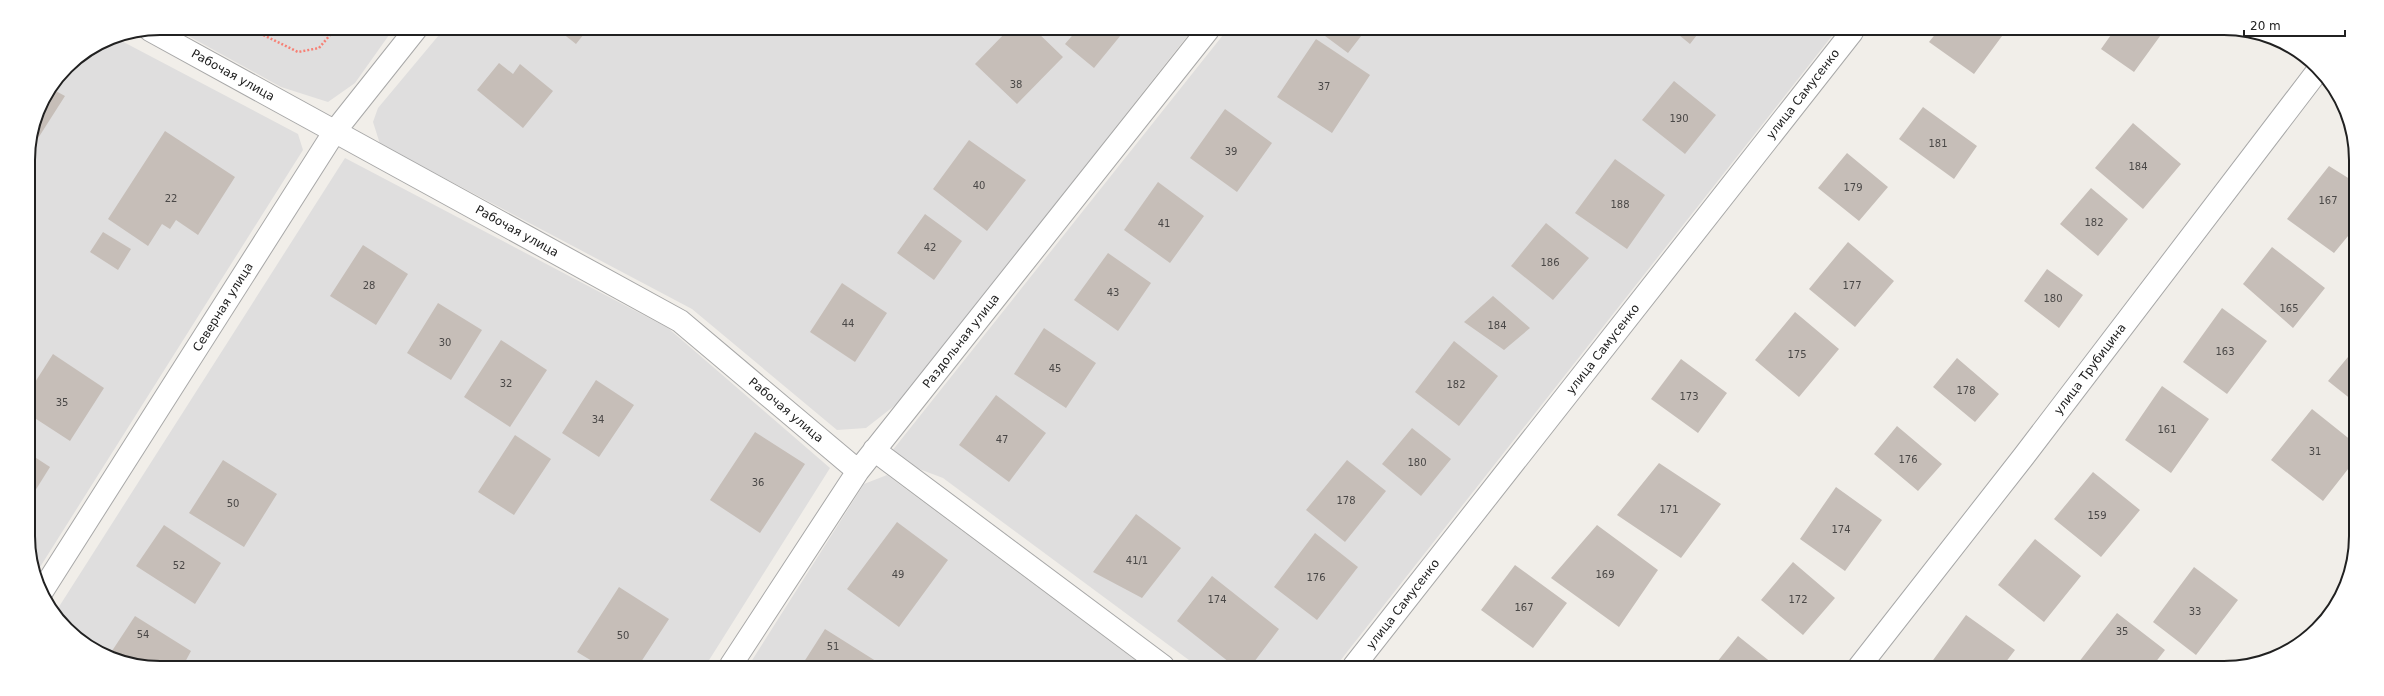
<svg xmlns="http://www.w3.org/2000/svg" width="2384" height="696" font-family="'DejaVu Sans',sans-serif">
<rect width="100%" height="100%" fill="#f1eee9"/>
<!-- residential -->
<path fill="#dfdede" d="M174,28h220l-39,55 -27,19 -47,-15z
M444,29l748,1 -294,373 -32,25 -29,2 -145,-121 -312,-165 -7,-22 5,-14z
M1227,30l608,2 -499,634h-139l-254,-188 -37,-14 -14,-13z
M114,37l184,97 5,16 -268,425 -4,-14 -3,-409 10,-43 29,-42z
M345,158l323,170 162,140 -124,197 -580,-1 -59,-35 -12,-16z
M887,475l256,191 -394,-1 115,-181z"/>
<!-- building -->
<path fill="#c6beb8" d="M557,29h31l-12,15z
M1008,30h27l28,27 -46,47 -42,-40z
M1077,30h48l-31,38 -29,-24z
M1317,30l48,1 -17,22z
M1674,31h26l-10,13z
M1937,32h68l-31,42 -45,-32z
M2113,32h50l-29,40 -33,-23z
M1316,39l54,36 -38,58 -55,-36z
M499,63l14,11 7,-10 33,27 -30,37 -46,-38z
M1674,81l42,34 -31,39 -43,-34z
M52,89l13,7 -30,47 -4,-2 7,-32z
M1923,107l54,39 -23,33 -55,-40z
M1225,109l47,34 -35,49 -47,-34z
M2133,123l48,41 -38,45 -48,-41z
M165,131l70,46 -37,58 -22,-15 -6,9 -8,-5 -14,22 -40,-27z
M969,140l57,40 -39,51 -54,-42z
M1847,153l41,34 -29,34 -41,-33z
M1615,159l50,36 -38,54 -52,-36z
M2329,166l24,15v49l-19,23 -47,-34z
M1158,182l46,34 -34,47 -46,-33z
M2091,188l37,31 -30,37 -38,-32z
M925,214l37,27 -28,39 -37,-27z
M1546,223l43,35 -36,42 -42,-34z
M103,232l28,17 -13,21 -28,-18z
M1848,242l46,39 -39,46 -46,-38z
M363,245l45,29 -32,51 -46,-29z
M2272,247l53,41 -32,40 -50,-44z
M1108,253l43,30 -33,48 -44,-31z
M2047,269l36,26 -24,33 -35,-27z
M842,283l45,30 -32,49 -45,-30z
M1493,296l37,32 -26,22 -40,-28z
M438,303l44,27 -31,50 -44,-27z
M2222,308l45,33 -40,53 -44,-32z
M1795,312l44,37 -40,48 -44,-37z
M1044,328l52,35 -30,45 -52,-34z
M501,340l46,30 -37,57 -46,-30z
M1454,341l44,35 -39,50 -44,-34z
M2353,351l-1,25v24l-24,-19z
M53,354l51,34 -34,53 -40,-26v-25z
M1957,358l42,36 -24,28 -42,-35z
M1681,359l46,34 -29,40 -47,-34z
M596,380l38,25 -35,52 -37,-24z
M2162,386l47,33 -38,54 -46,-33z
M996,395l50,38 -37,49 -50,-37z
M2312,409l40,32v23l-29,37 -52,-41z
M1897,426l45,38 -24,27 -44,-37z
M1412,428l39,31 -30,37 -39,-32z
M755,432l50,32 -45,69 -50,-33z
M515,435l36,24 -37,56 -36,-23z
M30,454l20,13 -20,32z
M223,460l54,34 -33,53 -55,-34z
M1347,460l39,31 -41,51 -39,-32z
M1659,463l62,41 -40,54 -64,-43z
M2093,472l47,38 -39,47 -47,-38z
M1836,487l46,33 -37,51 -45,-32z
M1136,514l45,34 -39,50 -49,-26z
M897,522l51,38 -49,67 -52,-38z
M164,525l57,38 -26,41 -59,-38z
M1597,525l61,45 -39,57 -68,-49z
M1315,533l43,34 -41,53 -43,-33z
M2035,539l46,37 -37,46 -46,-37z
M1793,562l42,36 -32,37 -42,-35z
M1515,565l52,38 -34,45 -52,-38z
M2194,567l44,33 -42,55 -43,-33z
M1212,576l67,53 -28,37h-17l-57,-45z
M619,587l50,32 -30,46 -42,-1 -20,-12z
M2117,613l48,37 -14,18 -76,-1z
M1966,615l49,35 -13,17h-74z
M135,616l56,35 -7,13h-58l-16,-10z
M825,629l54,34 -1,2h-76z
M1738,636l39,31h-64z"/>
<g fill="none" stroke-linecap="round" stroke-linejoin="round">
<!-- street casing -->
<g stroke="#a8a8a8" stroke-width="24">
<path id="street" d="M150,30l530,291 178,150
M874,450l289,216
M41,593l294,-462 81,-102
M731,665l127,-194 350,-441
M1354,666l498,-634
M1859,667l165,-211 295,-387"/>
</g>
<!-- path -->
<path stroke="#f68075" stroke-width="2.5" stroke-dasharray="2 2" stroke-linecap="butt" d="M249,28l49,24 21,-4 17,-20"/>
<!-- street -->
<use href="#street" stroke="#fff" stroke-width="22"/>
</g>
<g text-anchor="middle" stroke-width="3" stroke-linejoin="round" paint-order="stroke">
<!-- number labels -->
<g font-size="10" fill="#4a4847">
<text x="1016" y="88">38</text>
<text x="1324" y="90">37</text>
<text x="1679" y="122">190</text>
<text x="1938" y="147">181</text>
<text x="1231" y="155">39</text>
<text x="2138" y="170">184</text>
<text x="979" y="189">40</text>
<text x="1853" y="191">179</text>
<text x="171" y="202">22</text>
<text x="2328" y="204">167</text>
<text x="1620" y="208">188</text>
<text x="2094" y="226">182</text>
<text x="1164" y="227">41</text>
<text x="930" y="251">42</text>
<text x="1550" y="266">186</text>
<text x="369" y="289">28</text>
<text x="1852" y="289">177</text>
<text x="1113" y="296">43</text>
<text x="2053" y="302">180</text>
<text x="2289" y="312">165</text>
<text x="848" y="327">44</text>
<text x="1497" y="329">184</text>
<text x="445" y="346">30</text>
<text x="2225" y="355">163</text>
<text x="1797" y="358">175</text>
<text x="1055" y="372">45</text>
<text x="506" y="387">32</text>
<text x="1456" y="388">182</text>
<text x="1966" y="394">178</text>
<text x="1689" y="400">173</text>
<text x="62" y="406">35</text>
<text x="598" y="423">34</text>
<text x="2167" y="433">161</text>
<text x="1002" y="443">47</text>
<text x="2315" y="455">31</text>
<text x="1908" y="463">176</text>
<text x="1417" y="466">180</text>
<text x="758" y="486">36</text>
<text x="1346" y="504">178</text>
<text x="233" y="507">50</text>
<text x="1669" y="513">171</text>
<text x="2097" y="519">159</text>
<text x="1841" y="533">174</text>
<text x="1137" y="564">41/1</text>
<text x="179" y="569">52</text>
<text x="898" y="578">49</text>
<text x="1605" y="578">169</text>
<text x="1316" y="581">176</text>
<text x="1217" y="603">174</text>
<text x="1798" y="603">172</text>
<text x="1524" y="611">167</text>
<text x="2195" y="615">33</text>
<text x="2122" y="635">35</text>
<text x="143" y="638">54</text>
<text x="623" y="639">50</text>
<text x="833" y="650">51</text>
</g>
<!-- street labels -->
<g font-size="12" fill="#212121" stroke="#fff">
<text transform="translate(233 75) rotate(29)" y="4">Рабочая улица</text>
<text transform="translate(1803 94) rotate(-52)" y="4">улица Самусенко</text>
<text transform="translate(517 231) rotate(29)" y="4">Рабочая улица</text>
<text transform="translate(223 307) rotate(-58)" y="4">Северная улица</text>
<text transform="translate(961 341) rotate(-52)" y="4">Раздольная улица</text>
<text transform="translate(1603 349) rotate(-52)" y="4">улица Самусенко</text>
<text transform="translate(2090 369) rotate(-53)" y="4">улица Трубицина</text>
<text transform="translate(786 410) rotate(40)" y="4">Рабочая улица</text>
<text transform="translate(1403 604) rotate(-52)" y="4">улица Самусенко</text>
</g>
</g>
<!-- crop -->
<path d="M0 0H2384V696H0ZM160 35H2224A125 125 0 0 1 2349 160V536A125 125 0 0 1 2224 661H160A125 125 0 0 1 35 536V160A125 125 0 0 1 160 35Z" fill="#fff" fill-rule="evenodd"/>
<path fill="none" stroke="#212121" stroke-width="2" d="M160 35H2224A125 125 0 0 1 2349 160V536A125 125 0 0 1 2224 661H160A125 125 0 0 1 35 536V160A125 125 0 0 1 160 35Z"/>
<!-- scale -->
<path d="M2244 30v6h101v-6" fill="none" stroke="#212121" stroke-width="2"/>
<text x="2250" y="30" font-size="12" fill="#212121" stroke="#ffffff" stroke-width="3" paint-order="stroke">20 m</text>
</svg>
